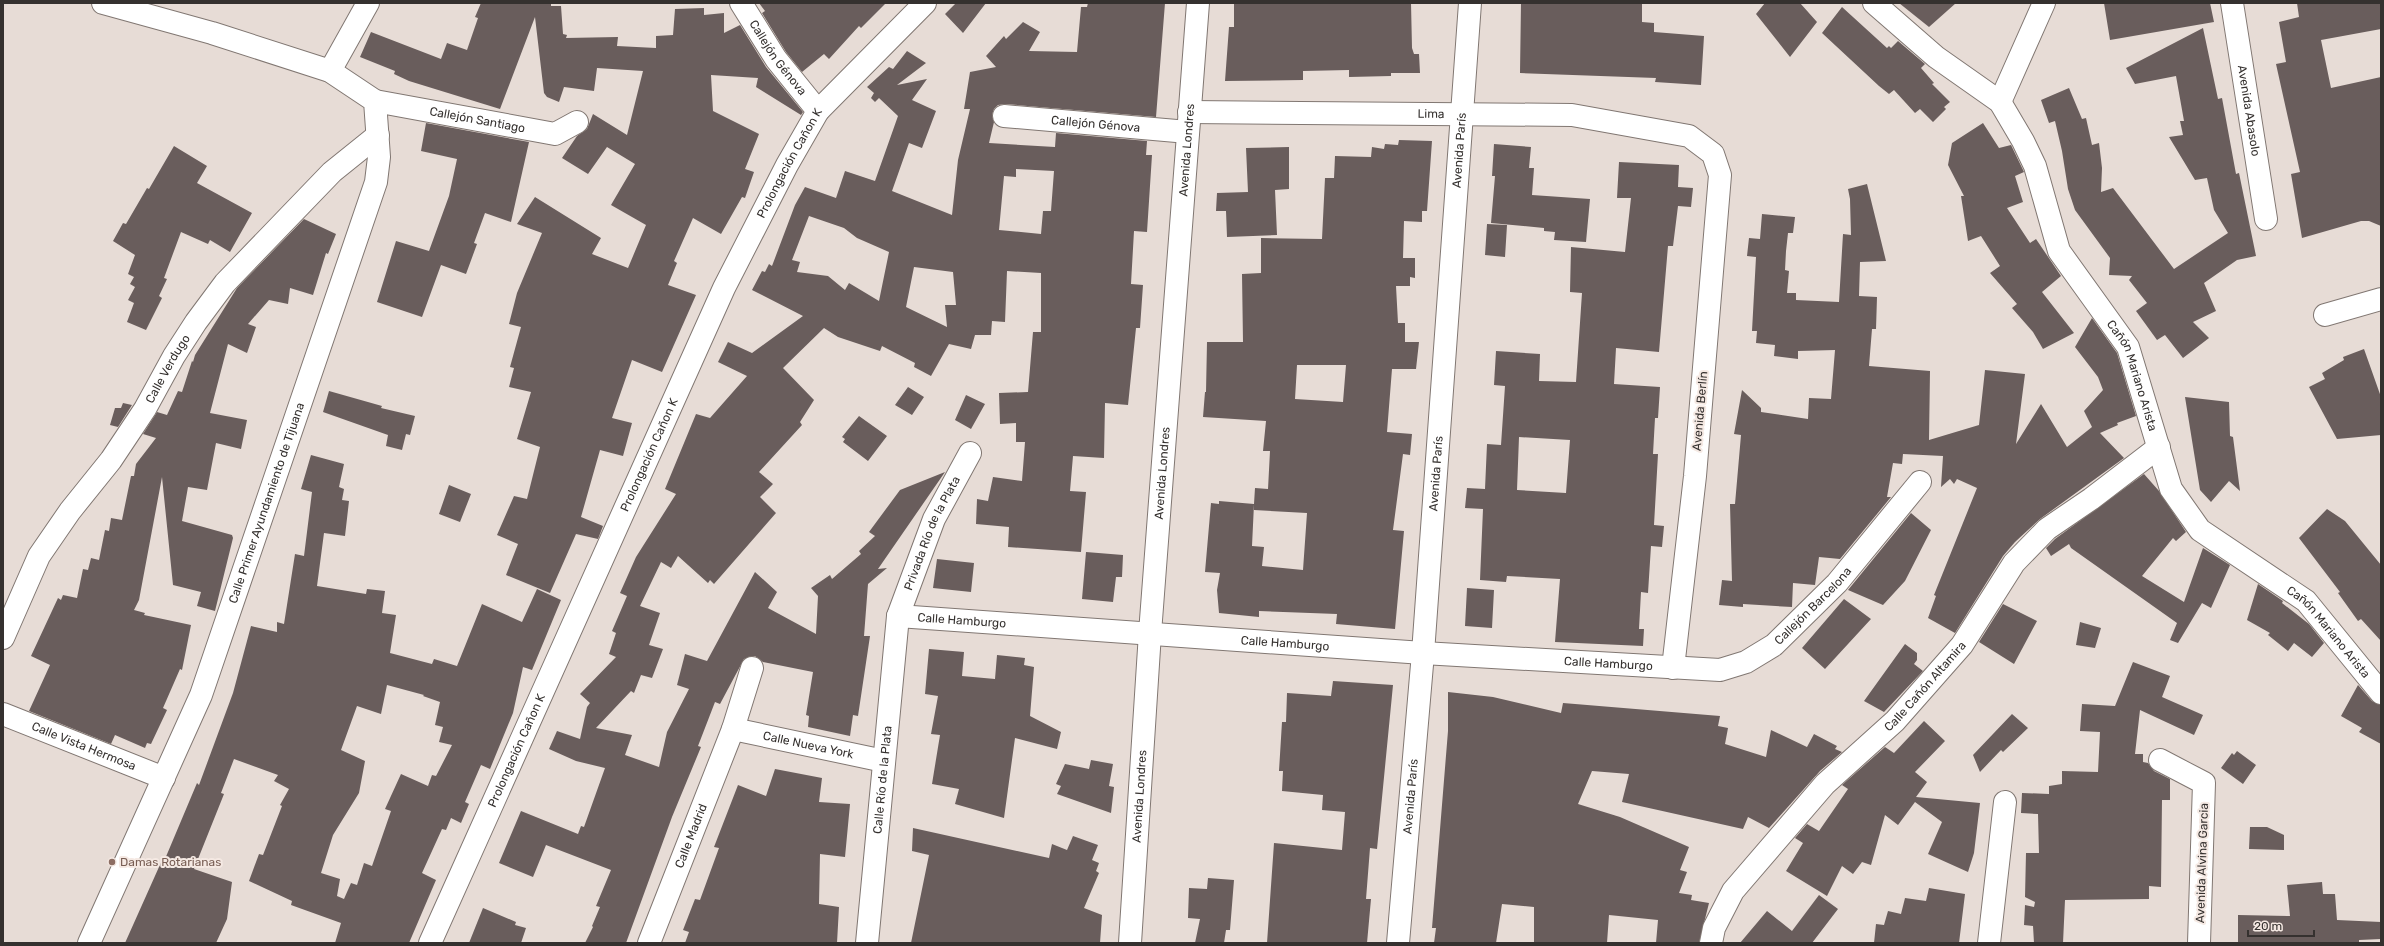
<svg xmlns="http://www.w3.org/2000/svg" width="2384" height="946" font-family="Rubik,sans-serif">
<rect width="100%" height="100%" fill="#e7dcd6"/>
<!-- building -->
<path fill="#695d5c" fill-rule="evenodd" d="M481,3h70v3h10l2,28 4,1 -1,3 52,-1 -1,9 39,2v-12l17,-1 2,-26 29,-1v7l20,-2v20l16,-8 26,42 37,45 -2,3 -45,-28 2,-9 -47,-3 2,36 46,23 -14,35 9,3 -9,26 -3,-1 -21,37 -28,-16 -19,43 3,2 -9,22 28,10 -34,77 -30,-12 -20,58 20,5 -9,33 -23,-6 -19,67 22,9 -5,13 -22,-5 -26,59 -44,-18 12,-31 -21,-9 17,-39 13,3 13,-52 -23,-8 14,-47 -22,-5 5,-19 -4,-1 11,-40 -12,-3 8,-31 25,-60 -25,-9 18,-27 66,41 -9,16 36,14 18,-43 -35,-20 24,-41 -28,-17 -19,27 -26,-16 15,-22 10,-7 6,-15 34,21 16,-64 -46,-3 -3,23 -30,-4 -5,15 -12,-5 -3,-4 -9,-76 -35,92 -91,-28 -15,-7 1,-3 -35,-14 11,-25 70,27 6,-16 20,7 11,-32 -3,-1z
M759,3h127l-25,25 -2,-2 -30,33 -5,-5 -22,18 -16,-20 -24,-39 3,-2z
M956,3h30l-23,30 -18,-19z
M1088,3h77l-9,114 -151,-13 -7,1 -4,4 -2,6 2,7 -5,21 66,4 1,-14 91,8 -1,14h6l-5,77 -13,-1 -3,53 12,1 -3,43h-4l-8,77 -23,-2 -1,55 -31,-2 -3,35 16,1 -5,60 -73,-5 1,-20 -33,-3 1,-25 11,2 5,-24 29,4 3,-39h-9v-19l-16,1 -1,-31 29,-1 5,-60h8v-59l-34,-2 -2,51 -13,-1 -1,14h-16l-4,14 -22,-5 -18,32 -17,-9 1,-4 -33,-17 -2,5 -42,-14 -14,-9 -41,40 31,32 -14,22 2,3 -43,47 14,12 -13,13 16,16 -62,71 -4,-4 -2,3 -30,-27 -7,12 -10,-6 -21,44 20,7 -11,32 14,4 -11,29 -11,-3 -7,18 -3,-2 -35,37 36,7 -7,20 34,12 8,-35 22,-43 -12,-4 8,-31 22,7 48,-89 22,20 -9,16 48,26 2,-38 -7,-8 19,-13 2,4 29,-25 -2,-3 16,-15 -6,-4 31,-42 45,-18 -67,97 9,-1 -19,16 -4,52h6l-12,80 -5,-1 -3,21 -42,-9 1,-11 -3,-1 7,-43 -50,-10 -8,-6 -11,3 -24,45 -5,-2 -17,44 3,1 -29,70 -46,126h-41l8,-16 -1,-1 8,-19 -4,-1 15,-36 -65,-25 -13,32 -34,-14 22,-52 57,23 3,-8 3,1 21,-59 -29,-7 -27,-12 8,-18 23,8 7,-32 3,-4 -10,-9 36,-37 -7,-3 7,-21 -4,-2 15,-35 -7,-3 16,-36 40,-63 -11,-5 31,-75 14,4 37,-42 -29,-14 10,-20 24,11 51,-37 -51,-26 10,-19 3,1 4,-8 3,2 23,-61 10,-18 31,11 9,-27 30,10 23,-65 -19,-18 -4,4 -4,-4 3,-5 -7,-6 22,-20 4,2 14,-18 19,12 -29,22 30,-6 -15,21 24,11 -14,37 -13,-5 -17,48 60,24 6,-55 12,-51h-6l6,-37 26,-5 -10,-11 18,-20 2,3 17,-17 17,10 -11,19 48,1 4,-45h6zM1016,169l38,2 -3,40h-8l-2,23 -42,-4 5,-54 12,1zM809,216l35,12 13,10 32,14 -10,49 -30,-18 -4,7 -17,-14 -31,-4 3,-10 -8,-2zM914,267l39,5 3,33h-11l2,22 -41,-20z
M1234,3h177l1,45 2,6h5l1,19h-29v3l-42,1v-7l-46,1v9l-78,1 4,-54h5z
M1521,3h121v19l12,1v9l50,4 -3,49 -46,-3 1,-4 -136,-5z
M1765,3h35l17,19 -27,35 -34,-43z
M1899,3h57l-27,24z
M2104,3h106l4,19 -104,18z
M2297,3h84v26l-60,11 10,48 50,-11v149l-12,-5h-8l-59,17 -11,-64 9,-2 -24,-108 10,-2 -7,-40 20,-5z
M1842,7l45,41 2,-2 2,2 7,-7 27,23 -4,4 13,15 -2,1 18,18 -6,5 2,2 -13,13 -13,-13 -5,4 -21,-23 -5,4 -10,-8 -57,-53z
M2203,28l15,71 4,-1 14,76 3,-1 17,83 -19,4 -33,23 12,28 -23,11 16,16 -26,20 -18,-23 -8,5 -21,-29 11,-8 -18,-23 3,-4 -23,-1 1,-17 -35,-48 -7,-21 -6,-38 -7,-30 -6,2 -8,-23 28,-12 13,31 4,-1 6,27 7,-2 3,25 -1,24 12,-4 61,81 54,-36 -14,-23 -7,-32 -12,2 -26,-43 14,-2 -3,-14h4l-8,-45 -41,8 -9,-16z
M426,123l103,19 -18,80 -26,-9 -11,30 3,1 -11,30 -25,-9 -19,52 -45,-15 19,-61 33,10 20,-55 8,-37 -36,-8z
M1983,123l16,25 12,-3 13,27 -9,4 8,26 -16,6 23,35 6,-4 25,37 -19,16 32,41 -31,16 -10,-17 -21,-24 5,-4 -27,-31 10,-7 -19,-30 -13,5 -7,-45h3l-16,-31 4,-22z
M1399,140l33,1 -5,70h-5v11l-18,-1 -1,37h12v20l-5,-1v9h-14l2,37h7v19h14l-3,27h-24l-5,63 25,2 -2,21 -7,-1 -10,76 11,1 -9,98 -59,-5 1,-10 -78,-3v6l-40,-4 -2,-23 3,-17 -15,-1 6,-69 8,1v-3l35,3 1,-16 13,1 2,-38h-7l3,-30 -63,-4 2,-25h1l1,-50h36l-1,-68 19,-1v-35l61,1 3,-61h9l1,-22 36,1 1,-10 12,2 1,-5 13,1zM1297,365h49l-3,37 -48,-3zM1254,504v6l53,3 -4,57 -41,-4 2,-19 -12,-1z
M1494,144l37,3 -2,21h5l-2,27 58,4 -4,43 -32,-2 1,-8 -11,-1v-3l-53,-5 4,-47h-3z
M174,146l33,20 -10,17 55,30 -22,39 -20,-12 -2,4 -27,-12 -17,46 3,1 -8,17 3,2 -16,32 -19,-8 7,-19 -6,-3 7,-13 -5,-3 4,-7 -6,-3 7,-19 -22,-14 10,-18 3,1 21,-36 2,1z
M1289,147v42l-14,1 2,45 -50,2 -1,-26h-10l1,-18 31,-1 -2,-44z
M1619,162l60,3 -1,22 15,1 -2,19 -13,-1 -5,40h-5l-9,106 -43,-4 -2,36 46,3 -2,31h-3l-2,36h5l-4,71 10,1 -2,21 -11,-1 -3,47 -7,-1 -2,37h5l-1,17 -88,-4 5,-63 -53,-3 -1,6 -26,-2 3,-71 -18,-1 2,-20 18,1 2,-45 14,1 4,-59 -11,-1 2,-34 44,3 -1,27 37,1 6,-89 -12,-1 1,-45 54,5 6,-54h-14zM1519,437l51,3 -4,53 -49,-3z
M1867,184l19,77 -26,1 -1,34 18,1 -1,32h-4l-3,37 61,5 -1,69 50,-15 6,-55 40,4 -9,70 25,-40 26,43 25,-20 -8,-16 19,-21 -5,-13 -23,-30 17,-29 25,35 19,63 -19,7 1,2 -18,8 24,25 -84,61 -25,23 -12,14 -48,77 -27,-15 8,-22 -2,-1 43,-107 -20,-9 -3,5 -4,-5 -9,8 2,-31 -40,-2 -1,10 -9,-1 -6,34h4l-51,62 -21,-2 -4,28 -22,-2 -1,24 -49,-3v3l-24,-2 3,-25 10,1 -2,-77h5l6,-69 -7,-1 8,-44 19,18v4l47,7 1,-21 22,1 4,-49 -37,1v8l-24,-3 1,-11 -19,-2 1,-12h-5l4,-74 -9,-1 2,-18 11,1 2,-25 33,3 -2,16h-5l-2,18 -1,19 4,1 -2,22h9v7l43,2 4,-68 8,1 -1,-36 -2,-10z
M304,219l32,15 -8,20 -2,-1 -13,42 -23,-7 -2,16 -19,-4 -21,24 8,3 -9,26 -19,-9 -18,69 37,7 -6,29 -25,-6 -9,47 -19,-3 -6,34 50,14 1,3 -18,73 -18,-5 4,-14 -28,-7 -11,-108 -23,123 -5,10 11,3 -1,2 47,10 -9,45 -2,-1 -17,39 4,2 -16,34 -4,-1 -2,5 -30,-13 -4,9 -82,-33 21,-46 -19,-9 27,-58 3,2 2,-5 14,3 6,-29 5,1 3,-12 8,2 6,-30 4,1 2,-13 11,2 9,-44h3l2,-12 20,-26 -13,-4 14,-22 10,3 11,-24 4,1 10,-31 1,1 2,-7 42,-67z
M1487,224l20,1 -2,32 -20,-2z
M2364,349l17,48v38l-44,4 -28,-52 16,-8 -3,-6 22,-13 -1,-3z
M908,387l16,10 -12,18 -17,-10z
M329,391l53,15 -1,2 34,8 -5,19 -4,-1 -4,16 -16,-4 2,-11 -65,-23z
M966,395l19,9 -14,25 -16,-9z
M2185,397l44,5 1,34 3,1 7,54 -11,-10 -18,21 -11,-12z
M123,403l9,2 -14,22 -8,-2 5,-17h6z
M859,416l28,20 -19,25 -25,-19 2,-3 -3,-2z
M311,455l33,9 -5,23 5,2 -2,11 7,1 -4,35 -21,-3 -7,53 49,8 1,-5 18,2 -3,22 14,2 -6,38 42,11 2,-5 23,7 25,-62 40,18 15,-33 24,11 -29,70 -9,-3 -10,46 -23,56 -9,-4 -16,37 4,2 -8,19 -10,-5 -5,12 -4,-1 -20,44 14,7 -27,63h-74l6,-20 -50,-18 1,-4 -43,-20 10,-27 4,1 19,-49 -2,-1 9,-16 -15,-8 4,-6 -44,-16 -13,34 3,1 -30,75 38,13 -5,37 -11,24h-91l38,-85 2,1 32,-76 2,2 34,-92 18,-67 26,6v-10l7,2 11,-70 9,2 8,-64 -11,-3zM387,685l37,10 -1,1 17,6 -5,23 8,2 -4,15 13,3 -16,31 -4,-1 -4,11 -27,-12 -16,35 6,2 -19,55 -8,-3 -7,22 -6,-2 -7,16 -7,-3 3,-17 -19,-6 12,-38 26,-42 6,-32 -24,-11 16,-44 24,8z
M2144,474l15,17 27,41 -10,9 -3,-3 -31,38 42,26 19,-54 27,17 -19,43 -9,-5 -24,40 -8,-3 7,-17 -106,-75 -2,-4 -18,12 -5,-8 9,-9z
M449,485l22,9 -11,28 -21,-8z
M2327,509l18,12 36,44v76l-20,-22 -3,2 -20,-28 2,-1 -41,-54z
M1911,513l20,17 -26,51 -22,24 -35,-15z
M1086,552l37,3 -1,22h-6l-3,25 -31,-3z
M937,559l37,4 -3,29 -38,-4z
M2258,584l25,17 -1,2 27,21 15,19 -12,14 -18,-14 -6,8 -20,-16 2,-2 -23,-13z
M1467,588l27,2 -2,38 -27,-2z
M1844,599l27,20 -46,50 -23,-21z
M2003,604l34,17 -23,43 -35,-22z
M2080,622l21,6 -6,20 -19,-3z
M1905,644l12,9v7l-3,4 9,7 -39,41 -20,-11z
M929,649l35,3 -2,24 33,3 2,-24 28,3 -1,7 10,2 -4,49 31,16 -4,17 -42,-11 -11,80 -49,-14 4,-15 -27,-5 8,-49 -9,-1 7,-38 -13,-2z
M2133,662l37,14 -8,21 41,18 -9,20 -54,-25 -5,44h8v8l5,1 6,8 16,8v21h-8l-1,87 -12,-1v13l-84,1 -2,43h-29l-1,-17 -9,-1 1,-20 9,2 1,-5 -10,-5 1,-44h13l-1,-39 -17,-1 1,-20 27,1v-8l13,-2v-13l36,1 2,-40 -20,-1 2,-27 33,2z
M1333,681l60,4 -16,164 -7,-1 -4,51h5l-4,44h-100l7,-100 68,7 3,-38 -23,-2 1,-15 -41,-4 1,-20h-4l3,-49h4l1,-29 44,3z
M2358,685l14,16 9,4v39l-22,-12 3,-4 -21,-12z
M1448,692l45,5 68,16 2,-10 157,13 -2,10 10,2 -3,16 41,13 5,-27 36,17 7,-13 23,12 -2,3 7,3 -22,19 -51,57 -21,-11 -5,12 -121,-27 7,-28 -37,-3 -14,33 42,13 69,30 -9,23 7,2 -8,21 13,2 -1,5 18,3 -10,40h-43l2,-23 -49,-5 -2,28h-73v-36l-32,-3 -6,39h-62l2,-15h-4l16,-197z
M2012,714l16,14 -25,24 -2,-2 -21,22 -7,-17z
M1924,721l21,20 -30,31 12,10 -11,15 64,6 -6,50 -6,19 -40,-18 14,-32 -27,-20 -17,23 -13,-10 -14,50 -9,-3 -9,12 -11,-8 -15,30 -41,-25 17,-28 -8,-5 12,-14 12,7 29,-42 -6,-4 43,-38 9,6z
M2237,751l19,14 -13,19 -22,-16 11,-15 2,2z
M1091,760l22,4 -4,22 5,1 -3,26 -54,-19 4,-8 -5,-2 9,-20 24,5z
M775,769l47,9 -3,24 31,2 -5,53 -25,-3 -1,50 20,3 -2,36h-152l4,-11 -6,-2 12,-31 5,1 19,-52 -5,-1 24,-62 28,11z
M2250,827h17l17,8v15l-35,-1z
M913,828l136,30 3,-14 15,6 6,-14 25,9 -6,15 7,3 -3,8 3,2 -15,35 18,7 -2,28h-189l18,-88 -17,-4z
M1208,878l26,2 -4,50h-4l-2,13h-29l5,-24 -12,-1 1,-30 18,1z
M2322,882l1,12h12l2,26 44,2v17l-22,1v3h-121v-28l52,1 -3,-31z
M1929,888l36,6 -6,49h-85l2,-19 8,1 4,-14 13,3 4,-16 21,3z
M1819,895l19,14 -26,34h-72l27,-32 25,20z
M483,908l33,14 -1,3 11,3 -5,15h-52z"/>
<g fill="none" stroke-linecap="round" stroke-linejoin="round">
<!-- minor casing -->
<g stroke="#817772" stroke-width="24">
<g id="minor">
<path id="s1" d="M741,3l35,56 42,52"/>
<path id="s2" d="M1874,3l62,54 64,45 23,39 12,25 24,85 69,96 43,142 29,41 106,71 75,92"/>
<path id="s3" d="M2232,3l34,216"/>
<path d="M330,71l38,-68"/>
<path id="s4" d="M375,101l180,33 22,-12"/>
<path d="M2000,102l44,-99"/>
<path id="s5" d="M1189,112l383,3 117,21 24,18 7,21 -25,301 -22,192"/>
<path id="s6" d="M1004,116l184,16"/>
<path d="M2325,315l56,-16"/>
<path id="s7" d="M898,616l525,37 297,17 26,-8 28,-17 63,-62 83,-101"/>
<path id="s8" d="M3,638l36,-82 31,-45 41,-51 34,-51 29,-53 22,-34 29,-39 107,-111 46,-37"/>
<path id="s9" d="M3,714l161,64"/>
<path id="s10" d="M733,729l151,32"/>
<path d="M2160,760l44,23 -5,160"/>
<path id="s11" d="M89,943l112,-248 175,-513 3,-25 -4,-56 -45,-30 -118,-38 -109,-30"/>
<path id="s12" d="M430,943l294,-655 63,-123 31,-54 107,-108"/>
<path id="s13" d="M649,943l84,-214 19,-61"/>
<path id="s14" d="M867,943l31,-327 36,-97 36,-66"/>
<path id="s15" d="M1711,943l3,-15 19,-37 92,-107 70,-63 67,-76 52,-82 33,-34 44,-30 68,-52"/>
<path d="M1989,943l16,-141"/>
</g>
</g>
<!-- major casing -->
<g stroke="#817772" stroke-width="24">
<g id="major">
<path id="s16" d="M1130,943l20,-310 48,-630"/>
<path id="s17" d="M1398,943l25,-290 47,-650"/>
</g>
</g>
<!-- minor -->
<use href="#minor" stroke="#fff" stroke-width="22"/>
<!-- major -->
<use href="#major" stroke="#fff" stroke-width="22"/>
</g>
<!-- markers -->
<circle fill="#8d6e63" stroke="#f5e9e3" stroke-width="1.5" cx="112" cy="862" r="4"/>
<g text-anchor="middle" stroke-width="4" stroke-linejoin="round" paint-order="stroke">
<!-- street labels -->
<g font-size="12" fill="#35312f" stroke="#f5e9e3">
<text dy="4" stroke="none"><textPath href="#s1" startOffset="66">Callejón Génova</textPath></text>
<text dy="4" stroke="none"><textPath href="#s3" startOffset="109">Avenida Abasolo</textPath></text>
<text dy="4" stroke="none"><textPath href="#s5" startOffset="242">Lima</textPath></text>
<text dy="4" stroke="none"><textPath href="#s4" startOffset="104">Callejón Santiago</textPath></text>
<text dy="4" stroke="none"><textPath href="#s6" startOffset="92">Callejón Génova</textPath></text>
<text dy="4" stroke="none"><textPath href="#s16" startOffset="795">Avenida Londres</textPath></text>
<text dy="4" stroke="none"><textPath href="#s17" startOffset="795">Avenida París</textPath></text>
<text dy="4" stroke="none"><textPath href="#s12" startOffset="859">Prolongación Cañon K</textPath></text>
<text dy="4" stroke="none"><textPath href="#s8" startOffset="317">Calle Verdugo</textPath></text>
<text dy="4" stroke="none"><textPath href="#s2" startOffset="468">Cañón Mariano Arista</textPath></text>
<text transform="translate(1700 411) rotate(-85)" y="4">Avenida Berlín</text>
<text dy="4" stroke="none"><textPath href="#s12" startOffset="535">Prolongación Cañon K</textPath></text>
<text dy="4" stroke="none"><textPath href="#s16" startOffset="471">Avenida Londres</textPath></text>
<text dy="4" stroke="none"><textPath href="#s17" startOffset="471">Avenida París</textPath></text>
<text dy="4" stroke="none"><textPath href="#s11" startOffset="475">Calle Primer Ayundamiento de Tijuana</textPath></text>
<text dy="4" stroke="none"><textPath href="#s14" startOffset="418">Privada Río de la Plata</textPath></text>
<text dy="4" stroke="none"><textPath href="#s7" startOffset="939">Callejón Barcelona</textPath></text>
<text dy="4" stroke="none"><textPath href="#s7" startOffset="64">Calle Hamburgo</textPath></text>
<text dy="4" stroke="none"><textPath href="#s2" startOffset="804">Cañón Mariano Arista</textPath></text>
<text dy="4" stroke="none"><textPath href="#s7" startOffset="388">Calle Hamburgo</textPath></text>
<text dy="4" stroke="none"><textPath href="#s7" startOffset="712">Calle Hamburgo</textPath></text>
<text dy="4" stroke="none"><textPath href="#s15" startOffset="338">Calle Cañón Altamira</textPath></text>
<text dy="4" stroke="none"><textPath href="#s10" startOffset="77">Calle Nueva York</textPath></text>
<text dy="4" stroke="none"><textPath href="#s9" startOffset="87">Calle Vista Hermosa</textPath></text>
<text dy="4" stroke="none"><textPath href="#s12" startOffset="211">Prolongación Cañon K</textPath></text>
<text dy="4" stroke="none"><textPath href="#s14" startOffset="164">Calle Río de la Plata</textPath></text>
<text dy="4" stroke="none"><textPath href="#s16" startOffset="147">Avenida Londres</textPath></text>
<text dy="4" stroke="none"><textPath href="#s17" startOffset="147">Avenida París</textPath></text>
<text dy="4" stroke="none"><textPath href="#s13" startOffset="115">Calle Madrid</textPath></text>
<text transform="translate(2202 863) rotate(-88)" y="4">Avenida Alvina Garcia</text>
</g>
<!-- education labels -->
<g font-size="12" fill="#785e54" stroke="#f5e9e3" text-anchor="start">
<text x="120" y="866">Damas Rotarianas</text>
</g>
</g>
<!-- border -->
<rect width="2384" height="946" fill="none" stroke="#35312f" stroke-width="8"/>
<!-- scale -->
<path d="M2248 930v6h66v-6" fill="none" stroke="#35312f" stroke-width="2"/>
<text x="2254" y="930" font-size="12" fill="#35312f" stroke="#f5e9e3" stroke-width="3" paint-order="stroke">20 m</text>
</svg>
